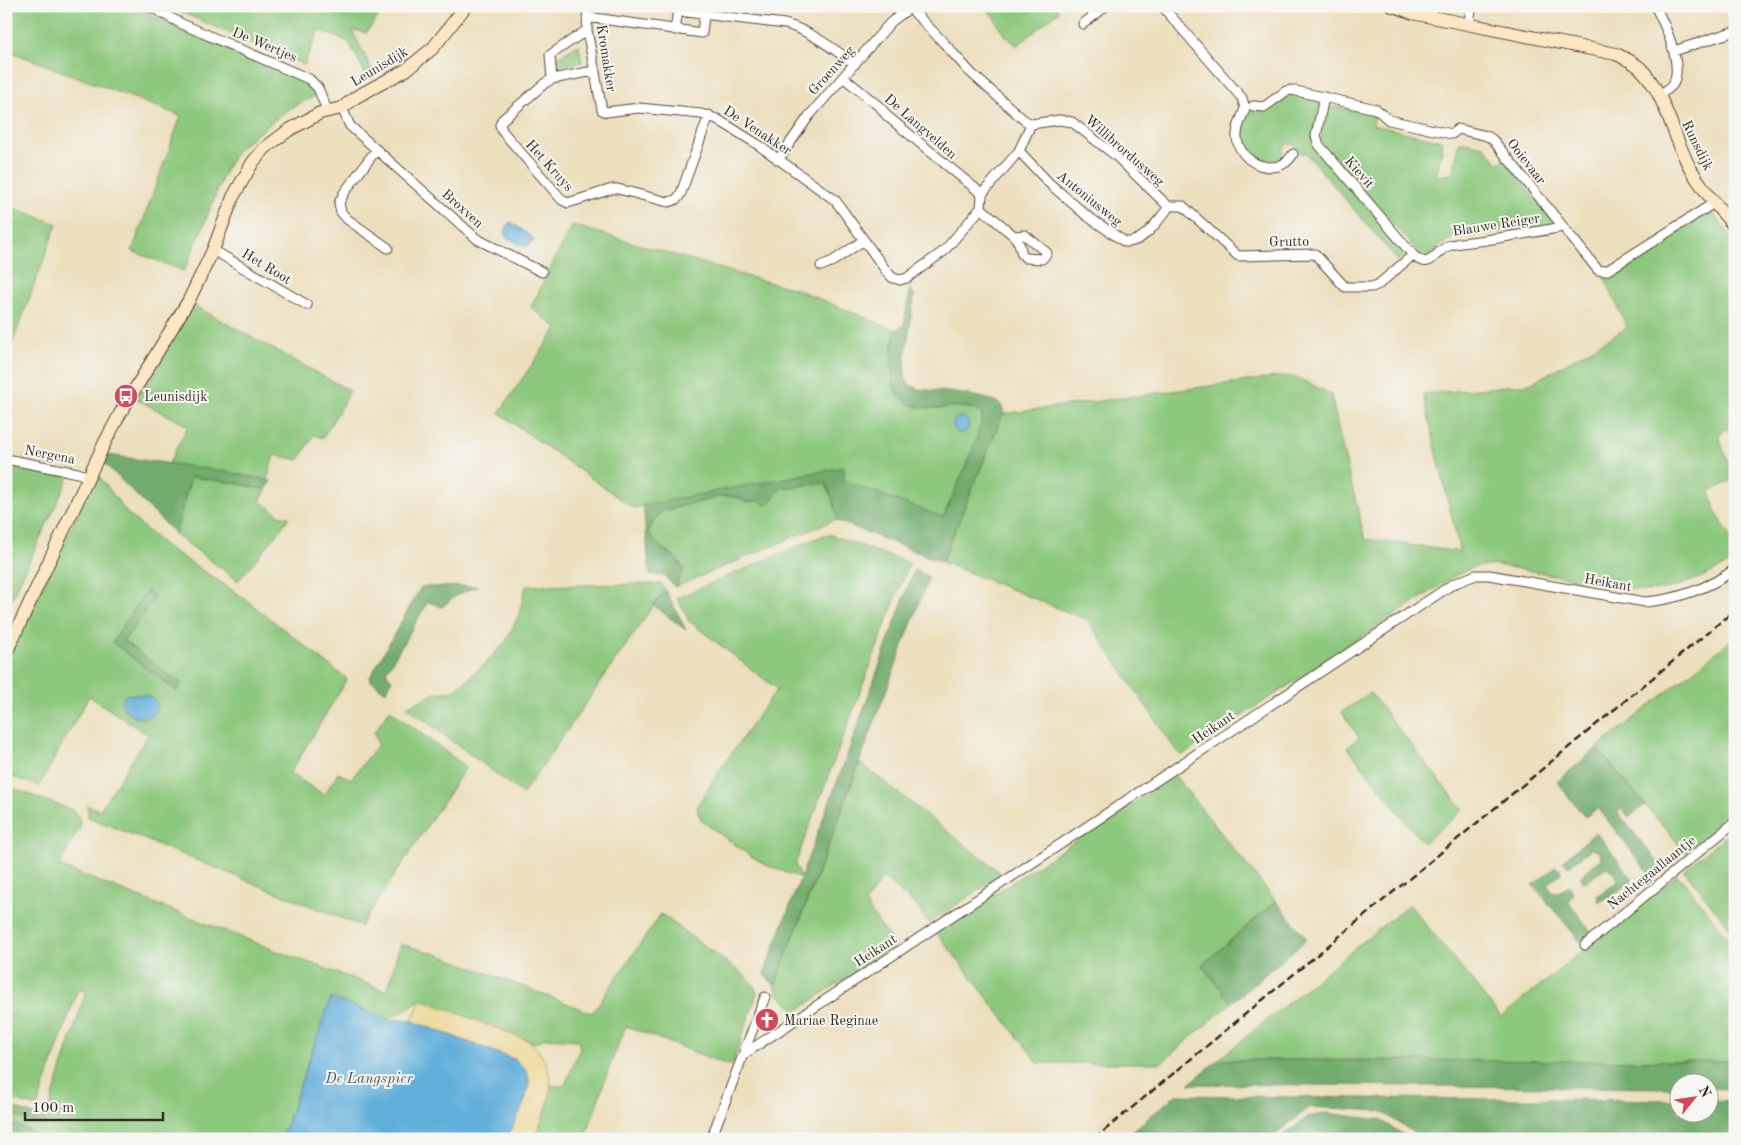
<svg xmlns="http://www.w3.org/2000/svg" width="1741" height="1145" font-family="'Old Standard TT',serif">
<rect width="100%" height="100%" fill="#f6f6f2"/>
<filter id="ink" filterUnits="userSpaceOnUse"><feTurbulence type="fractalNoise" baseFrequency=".02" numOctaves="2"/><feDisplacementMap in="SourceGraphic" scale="10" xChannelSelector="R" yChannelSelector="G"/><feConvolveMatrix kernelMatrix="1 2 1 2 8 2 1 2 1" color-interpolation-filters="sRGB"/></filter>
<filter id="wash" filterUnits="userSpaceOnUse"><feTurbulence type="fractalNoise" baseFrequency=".0096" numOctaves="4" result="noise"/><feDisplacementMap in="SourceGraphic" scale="20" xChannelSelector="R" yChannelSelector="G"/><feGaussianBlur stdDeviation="1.12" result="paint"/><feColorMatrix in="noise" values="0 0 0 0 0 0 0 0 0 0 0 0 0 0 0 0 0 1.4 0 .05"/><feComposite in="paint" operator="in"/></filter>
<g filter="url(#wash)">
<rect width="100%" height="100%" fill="#ecdfbd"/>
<!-- green -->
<path fill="#8cc87d" stroke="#64794e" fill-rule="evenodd" d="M18,6h118l18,10 154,66 11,12 -25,12 -16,11 -40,32 -13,22 -22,56 -19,44 -52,-20 49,-135 -175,-66v-37z
M167,6h219l-20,27 -14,-3 23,46 -7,3 -19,-37 -30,-12 -15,35z
M986,6h69l4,5 -42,35 -12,-11z
M579,45l3,17 -25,4 -2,-7z
M1288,94l27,5 3,3 1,5 -8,35 92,106 2,7 -6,7 -94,-110 -3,2 -8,-9 -5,-1 -6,4v11l-19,1 -1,3 -8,-3 1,-2 -11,-12h-3l-2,-7 2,-1 3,-16 -1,-1c7,-14 9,-11 24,-11z
M1330,106l45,9 -2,10 69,16 -1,4h2l-7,31 17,-2 6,-33 25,5 14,18 7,-5 47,62 -3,6 -26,4 -3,-3 -69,11c-11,4 -18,17 -28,19l-103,-118 6,-31h2z
M6,205l51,19 -51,136z
M1712,212l23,29v184l-16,9 4,15 12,27v3l-25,12 5,20 20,32v17c-28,16 -58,30 -91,31l-147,-26 -24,2 -20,10 -272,179 -4,-4 -89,-132 -146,-58 61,-148 281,-38 14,2 33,16 11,52 23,93 95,13 -37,-158 107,-10 97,-56 -23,-52z
M572,225l184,54 40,10 99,41 -3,19 25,58c22,2 46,-6 65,7 2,16 -31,84 -39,104l-100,-37 1,-14 -211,41 -134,-95 58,-85 -26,-21z
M193,305l157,86 -27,47 -9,-3 -15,25 -25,-5 -7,25 -98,-17 19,-37 -52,-27z
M6,466l63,11 -63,134z
M96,475l4,2 26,35 38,33 76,50 107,84 -57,94 34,22 14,-22 13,6 27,-34 -4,-13 16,-22 76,57 -105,159 -273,-109v-8l-2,-4 14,5 48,-75 -59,-39 -50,90 -33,-11v-111zM147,590l8,7 -31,44 57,43 -4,7 -65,-49zM125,695l22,1 10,11c-4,11 -12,10 -22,11l-11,-9z
M191,477l44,6 31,7 -6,11 21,15 8,1 -10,15 -41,49 -63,-47z
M810,483h15l8,18 5,20 -4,-1 -159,67 9,-18 -7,-11 -22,-15 -7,-11 9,-17 6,-4 60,-15 14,1 10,5 13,-1 5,3 17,-17h17z
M824,535h7l78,28 -114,301 6,14 -33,-12 -19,-11 -47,-34 -4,-8 -1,-6 22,-36 58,-82 -88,-68 -12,-23z
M644,584h17l5,7 -6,5 -137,198 -116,-87 28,-14 19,-2 32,-28 20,-22 12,-24 8,-31z
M1735,637v179l-48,38 -90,-106z
M1370,693l93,117 -40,33 -76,-96 12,-9 -17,-26z
M860,763l142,111 -73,49 -15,-20 -32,-25 -17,25 30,43 -99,65 -18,-17 -3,-8z
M1175,776l101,125 -74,64 29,38 -70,60h-123l-102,-131z
M6,786l66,24c7,5 8,9 8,17l-21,39 218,85 110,40 13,-47 40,11 152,58 69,-99 84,62 8,8 4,9 -25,72 -7,-1 -99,-38 -17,42 -24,71h-51l14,-34 2,-19c7,-2 11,3 16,-3l14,-35 -2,-8 -34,-2 -7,4h-6l-110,-43 -19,13 -15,7 -56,-21 -50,141h-229l-10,-4 -1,4h-12l2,-8 -25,-9v-9l38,12 42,-134 -8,-2 -41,118 -31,-9z
M1735,828v107l-51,-65z
M1677,875l7,7 51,65v114l-517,-1 191,-156 92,113z"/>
<!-- forest -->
<path fill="#71ac6c" stroke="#566b45" d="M910,288l4,8 -9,63v20l6,7 8,3c16,2 70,6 81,15 3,2 3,6 3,10l-61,148 -104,-41 -5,-20 -7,-18c-15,0 -29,4 -44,4l-14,17 -3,1 -5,-4 -13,1 -10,-5 -14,-1 -60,15c-8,6 -11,12 -15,21 11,18 25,20 36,37l-9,18 -11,-11 -14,-2 -7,-69 201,-38v14l99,36c8,-18 41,-87 39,-103 -13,-10 -25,-7 -41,-6 -57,4 -52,-35 -46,-78l9,-5z
M107,455l116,16 48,10 -5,9 -31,-7 -44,-6 -16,57 -71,-71z
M914,570l15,7 -154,409 -11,-12 78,-205z
M478,586l-21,9 -15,12 -14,-5 -42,70 6,8 -6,12 -17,-13 52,-92z
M147,590l8,7 -31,44 58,43 -5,7 -65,-49z
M666,591l20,39 -33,-25z
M1597,748l48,57 -16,12 -7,-8 -5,3 44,54 -11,9 -52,-67 -13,9 -28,-35z
M1596,832l37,48 -17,13 -17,9 -2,-6 15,-10 6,-6 -3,-6 -8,-7c-9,4 -15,14 -24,15l-2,-6 20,-18 -2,-7 -8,-2 -22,17 -6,-5z
M1556,867l5,4v2l-12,10 -1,3 5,7 5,-1 12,-6 3,7 -4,9 23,31 -11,9 -48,-57z
M1276,901l31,38 -76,64 -29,-38z
M1218,1060l517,1v28l-26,-1 -1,-6h-30v6l-489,-4z
M1176,1095l175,3 327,2v12h30l1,-12 26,1v38h-312l-42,-28 -72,-4 -38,32h-148z
M6,1105l39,14 -1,7 -38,-13z
M1327,1113l54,7 29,19h-131l29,-22z
M6,1122l25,9 -2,8h-23z"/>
<!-- sand -->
<path fill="#eeda9e" stroke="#94825e" d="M421,999l110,43c32,35 19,58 3,97h-27l19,-43 -2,-28 -8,-8 -104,-39z"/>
<!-- water -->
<path fill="#61aeda" stroke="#4e6c7c" d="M511,222l22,16 1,3 -8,6 -20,-10 -1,-5 4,-9z
M953 425a8 8 0 1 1 16 0a8 8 0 1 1-16 0Z
M125,695c13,1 37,-4 30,18 -14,11 -27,3 -34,-11z
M331,998l56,21 25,2 104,39c7,6 14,14 13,23 -1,17 -15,40 -22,56h-226z"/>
</g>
<g filter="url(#ink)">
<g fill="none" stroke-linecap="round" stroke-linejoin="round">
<!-- street casing -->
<g stroke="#564536" stroke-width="11">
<path id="street" d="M149,6l33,18 127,55 9,9 9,22
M588,6l-1,24 15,80 4,2 33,-4 62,6 16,5 40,25 78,56 52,72 6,6 7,2 7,-2 37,-27 37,-43 1,-14 37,-43 12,-27
M1162,6l80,92 3,10c-3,11 -9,18 -8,30 3,27 42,41 56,16
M1655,6c9,17 29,59 18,78 -3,5 -9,8 -15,11
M910,8l33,34 27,30 54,48 7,4 28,-4 13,2 44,34 52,50h15l55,50 77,-2 30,33h27l7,-3 34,-29
M587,17l115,16 2,-18
M1083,24l23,-18
M1468,25l4,-19
M675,30l3,-19 107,13c26,7 48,25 70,40
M1674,51l61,-20
M594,71l-42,8 -7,4 -43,37 -2,5 3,7 59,68 6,3 44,-14h6l50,13c7,-1 10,-3 13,-9l28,-78
M843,77l38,31 6,8 95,78
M552,79l-2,-24 37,-25
M1324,97l-8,39 3,9 94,110c19,18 21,-6 38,-10 11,-3 23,-3 35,-5 25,-4 51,-8 76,-13
M1253,106l11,1 22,-16 6,-1 84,19 13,11 63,14 6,-5 29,7 6,4 105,130 5,1 5,-1 106,-67
M342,108l8,18 127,113 65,33
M376,150l-32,43 -5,10 2,9 6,7 41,29
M1019,151l30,32 38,33 38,26c18,1 30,-18 41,-31l2,-5
M778,160l31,-44 82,-94 21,-16
M981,208l33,28 5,7 3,11 4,4 16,1 5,-6 -22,-18 -11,1
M213,250l94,55
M821,266l12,-5 31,-21
M6,459l72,14 10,4
M1585,945l150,-123
M744,1054l709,-470 23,-9h13l156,27c30,-2 65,-14 90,-33
M711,1139l54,-142"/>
</g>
<!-- secondary casing -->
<g stroke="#564536" stroke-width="14">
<path id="secondary" d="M1392,6l11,3 9,4 204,41c8,4 16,7 23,13 25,23 34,69 50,99 13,23 29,42 46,61
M6,653l99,-211 16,-30 68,-112 24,-50 20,-53 20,-35 12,-14 24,-18 31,-17 22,-5 14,-11 50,-27 27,-22 33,-42"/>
</g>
<!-- street -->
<use href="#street" stroke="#fff" stroke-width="9"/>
<!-- secondary -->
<use href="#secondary" stroke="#fce6c4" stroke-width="12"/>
<!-- rail -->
<path stroke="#3b2a1e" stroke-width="2.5" stroke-dasharray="8 4" stroke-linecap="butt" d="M1094,1139l641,-529"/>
</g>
</g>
<!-- icons -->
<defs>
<g id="bus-disc" transform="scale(1.25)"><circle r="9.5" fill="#d1495b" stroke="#f6f6f2"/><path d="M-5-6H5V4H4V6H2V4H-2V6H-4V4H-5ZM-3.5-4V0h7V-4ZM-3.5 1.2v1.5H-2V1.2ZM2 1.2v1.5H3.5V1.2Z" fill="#fff"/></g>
<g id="church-disc" transform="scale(1.25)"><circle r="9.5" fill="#d1495b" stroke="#f6f6f2"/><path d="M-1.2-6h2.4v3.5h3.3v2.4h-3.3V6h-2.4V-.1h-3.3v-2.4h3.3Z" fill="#fff"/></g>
</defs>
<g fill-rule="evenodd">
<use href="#bus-disc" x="126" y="396"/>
<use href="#church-disc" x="767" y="1020"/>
</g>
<g text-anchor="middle" stroke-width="4" stroke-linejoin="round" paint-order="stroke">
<!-- street labels -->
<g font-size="14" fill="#3b2a1e" stroke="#f6f6f2">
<text transform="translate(265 44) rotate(23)" y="5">De Wertjes</text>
<text transform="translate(607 58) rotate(81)" y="5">Kromakker</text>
<text transform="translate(379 66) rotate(-31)" y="5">Leunisdijk</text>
<text transform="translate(831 70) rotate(-48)" y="5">Groenweg</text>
<text transform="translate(921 126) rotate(41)" y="5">De Langvelden</text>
<text transform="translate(758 130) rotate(33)" y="5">De Venakker</text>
<text transform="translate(1698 145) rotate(64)" y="5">Runsdijk</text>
<text transform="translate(1125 150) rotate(41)" y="5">Willibrordusweg</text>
<text transform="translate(1527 161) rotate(52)" y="5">Ooievaar</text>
<text transform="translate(550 165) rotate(48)" y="5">Het Kruys</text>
<text transform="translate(1360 172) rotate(49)" y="5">Kievit</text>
<text transform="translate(1090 198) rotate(39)" y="5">Antoniusweg</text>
<text transform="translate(463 208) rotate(42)" y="5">Broxven</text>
<text transform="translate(1496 224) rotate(-9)" y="5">Blauwe Reiger</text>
<text transform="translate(1289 241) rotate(-1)" y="5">Grutto</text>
<text transform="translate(267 266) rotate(31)" y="5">Het Root</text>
<text transform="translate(50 454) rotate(11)" y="5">Nergena</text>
<text transform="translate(1608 582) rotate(10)" y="5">Heikant</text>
<text transform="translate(1213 727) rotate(-34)" y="5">Heikant</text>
<text transform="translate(1651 872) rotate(-39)" y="5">Nachtegaallaantje</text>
<text transform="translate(875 950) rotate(-33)" y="5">Heikant</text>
</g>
<!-- poi labels -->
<g font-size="14" fill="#3b2a1e" stroke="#f6f6f2" text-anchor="start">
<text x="144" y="401">Leunisdijk</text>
<text x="784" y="1025">Mariae Reginae</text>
</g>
<!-- water labels -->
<g font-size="15" font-style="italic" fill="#485860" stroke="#f6f6f2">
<text x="369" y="1083">De Langspier</text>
</g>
</g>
<!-- margin -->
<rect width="1741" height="1145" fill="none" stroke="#f6f6f2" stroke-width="25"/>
<!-- north arrow -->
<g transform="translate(1694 1098) rotate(60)"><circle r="24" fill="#f6f6f2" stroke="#aba49d"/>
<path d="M0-4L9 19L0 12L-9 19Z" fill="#d1495b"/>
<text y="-8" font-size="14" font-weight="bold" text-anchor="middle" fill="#3b2a1e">N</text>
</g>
<!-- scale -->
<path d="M25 1112v8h138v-8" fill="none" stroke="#3b2a1e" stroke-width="2.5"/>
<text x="32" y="1112" font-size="15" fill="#3b2a1e" stroke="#f6f6f2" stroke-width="4" paint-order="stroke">100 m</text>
</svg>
